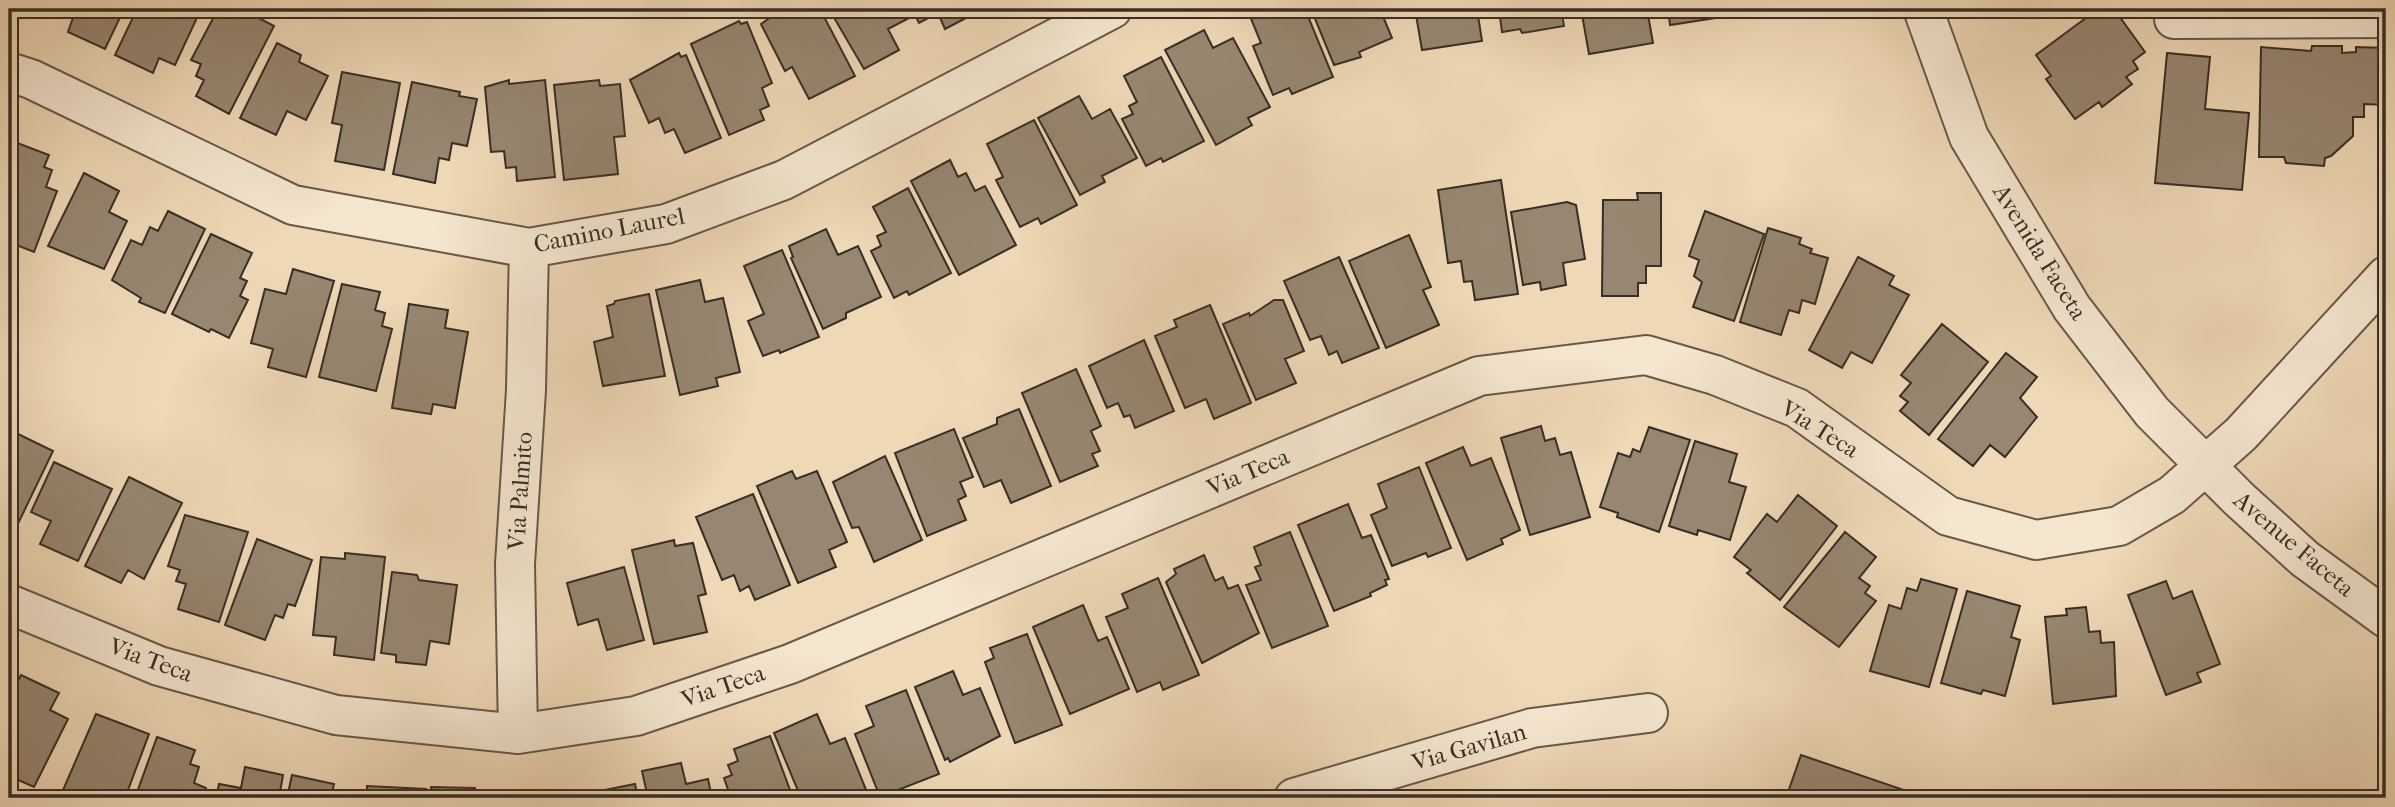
<svg xmlns="http://www.w3.org/2000/svg" width="2395" height="807" font-family="'IM FELL French Canon',serif">
<rect width="100%" height="100%" fill="#efd8b6"/>
<filter id="stains"><feTurbulence type="fractalNoise" baseFrequency=".00286" numOctaves="4"/><feColorMatrix values="0 0 0 0 .2 0 0 0 0 .09 0 0 0 0 .02 0 0 0 .5 -.17"/></filter>
<radialGradient id="worn" r=".72"><stop offset=".6" stop-color="#630" stop-opacity="0"/><stop offset="1" stop-color="#630" stop-opacity=".3"/></radialGradient>
<!-- building -->
<path fill="#978671" stroke="#382e26" stroke-width="2" d="M76,9h48l-19,40 -37,-17z
M137,9h64l-26,56 -16,-7 -6,15 -38,-18z
M218,9h36l-1,6 21,11 -45,88 -33,-18 8,-16 -8,-4 5,-12 -10,-4z
M783,9h37l35,67 -46,23 -17,-32 -7,4 -24,-47z
M829,9h75l5,9 -21,11 11,21 -35,19z
M912,9h71l-38,20 -7,-16 -19,10z
M1247,9h58l28,68 -41,17 -3,-6 -16,7 -20,-49 8,-3z
M1311,9h69l12,29 -33,14 2,5 -27,8z
M1415,9h62l5,32 -60,9z
M1499,9h62l3,17 -42,7 -2,-4 -18,3z
M1581,9h66l6,34 -64,11z
M1668,9h60l1,7 -59,9z
M2098,9h16l31,43 -12,9 5,8 -12,8 6,7 -30,23 -3,-5 -24,17 -29,-40 5,-3 -15,-21z
M739,21l2,3 6,-2 25,61 -10,5 7,18 -9,4 4,10 -35,15 -38,-91z
M1204,30l9,18 20,-10 37,69 -22,11 4,7 -36,20 -51,-95z
M277,43l24,12 -2,7 29,14 -22,44 -19,-9 -11,24 -36,-17z
M2312,46h30v7l14,-1v-5l30,1v57l-22,-1v13h-11v19l-22,20 -6,2 -1,8 -38,-3 -2,-6h-25l2,-110 50,4z
M679,53l2,4 5,-2 35,83 -36,15 -11,-24 -9,4 -6,-15 -10,5 -19,-43z
M2167,53l43,4 -5,52 44,4 -7,77 -87,-7z
M1161,57l43,84 -41,21 -2,-4 -15,8 -24,-47 11,-5 -4,-8 8,-4 -13,-26z
M342,72l58,11 -16,87 -49,-9 7,-36 -10,-2z
M509,80v4l36,-4 10,97 -38,4 -1,-14 -10,1 -2,-17 -13,1 -6,-65z
M599,80l1,6 20,-2 5,52 -11,1 4,37 -54,6 -10,-95z
M412,82l48,10 -1,4 18,3 -10,47 -15,-3 -3,17 -10,-2 -4,25 -42,-9z
M1079,96l13,23 18,-10 27,49 -35,18 3,6 -25,13 -42,-77z
M1034,120l43,85 -36,19 -3,-6 -18,9 -24,-47 7,-3 -16,-33z
M12,141l37,14 -5,12 8,3 -6,17 11,4 -23,61 -25,-10v-92z
M950,160l8,17 8,-4 9,18 10,-5 31,59 -57,30 -48,-94z
M84,173l35,18 -10,21 18,9 -23,48 -56,-23z
M1501,180l17,114 -43,6 -3,-19 -8,1 -3,-21 -13,2 -10,-73z
M908,188l43,85 -42,22 -2,-4 -13,7 -23,-47 10,-5 -4,-10 9,-4 -13,-25z
M1637,193h24v73h-15v17h-8v13h-36l1,-96h35z
M1567,202l9,3 9,54 -22,4 3,22 -25,5 -1,-8 -17,3 -12,-73z
M168,211l37,18 -40,84 -26,-11 2,-4 -29,-18 19,-40 11,5 8,-18 8,4z
M1705,211l59,23 -30,87 -41,-14 9,-25 -8,-6 5,-16 -10,-4z
M1768,228l33,10 -2,6 13,5 -2,4 18,5 -13,46 -13,-4 -3,13 -10,-3 -8,25 -41,-13z
M826,229l12,26 20,-9 23,51 -35,16v5l-23,11 -32,-71 2,-1 -4,-11z
M211,234l41,19 -12,25 7,3 -7,15 8,4 -19,38 -18,-9 -2,3 -37,-18z
M1409,235l22,52 -8,3 16,35 -53,23 -37,-87z
M782,250l37,87 -39,16 -1,-3 -16,6 -15,-35 16,-7 -20,-48z
M1339,257l40,91 -37,15 -5,-12 -8,4 -8,-19 -11,4 -26,-59z
M1858,257l36,19 -5,9 20,10 -37,68 -21,-11 -9,16 -33,-18z
M293,269l41,12 -28,96 -38,-10 5,-18 -22,-6 14,-54 21,5z
M700,280l5,22 18,-4 17,74 -24,6 2,8 -38,9 -24,-105z
M342,284l38,8 -5,18 10,3 -3,13 10,3 -16,62 -57,-14z
M649,294l16,82 -62,10 -9,-44 19,-5 -6,-31 7,-2 1,-3z
M1274,300h9l21,51 -19,8 11,24 -40,17 -33,-76 26,-11 1,3z
M409,304l39,6 -3,18 23,4 -13,76 -22,-4 -2,10 -39,-6z
M1210,305l41,98 -37,16 -8,-20 -21,9 -30,-72 22,-9 -3,-7z
M1942,324l46,38 -59,73 -29,-24 8,-9 -8,-6 11,-13 -10,-8z
M1144,340l30,71 -39,17 -5,-13 -6,2 -6,-14 -11,5 -18,-42z
M2006,353l31,24 -17,21 17,19 -32,40 -15,-12 -17,21 -35,-27z
M1076,369l25,57 -10,5 9,20 -8,3 6,12 -38,16 -38,-89z
M1019,409l32,77 -40,17 -10,-23 -17,7 -21,-49 34,-14v-6z
M1541,426l4,15 10,-3 5,17 11,-3 19,65 -60,18 -29,-97z
M1649,427l41,13 -31,92 -42,-15 1,-4 -18,-6 18,-54 12,4 3,-8 7,3z
M954,429l19,48 -13,5 6,14 -8,4 8,20 -39,16 -32,-83z
M16,433l37,18 -39,81 -5,-2v-96l5,3z
M1695,441l42,13 -8,28 17,5 -16,53 -32,-10 -1,5 -28,-9z
M1463,447l8,19 20,-8 29,72 -19,9 2,5 -36,16 -41,-97z
M885,456l37,84 -48,22 -15,-35 -7,1 -19,-46z
M54,462l58,27 -34,72 -38,-17 11,-23 -20,-9z
M1419,467l32,81 -23,9 -2,-4 -34,13 -21,-51 16,-7 -9,-24z
M792,471l4,8 21,-8 30,71 -18,8 7,17 -38,16 -41,-97z
M129,477l53,26 -38,76 -16,-9 -7,13 -36,-17z
M753,494l37,91 -35,15 -6,-14 -9,5 -6,-16 -12,5 -26,-63z
M1798,495l39,31 -57,74 -33,-27 4,-3 -17,-13 33,-43 10,8z
M1348,504l14,34 9,-3 18,44 -4,1 2,5 -17,8 1,3 -37,15 -36,-86z
M185,515l63,17 -29,90 -41,-13 8,-25 -10,-3 4,-11 -12,-4z
M1290,532l38,94 -56,22 -26,-63 15,-5 -6,-13 6,-2 -7,-18z
M1845,532l31,25 -17,21 11,8 -5,7 11,8 -37,46 -55,-40z
M257,539l55,21 -17,46 -7,-2 -5,14 -8,-3 -10,25 -40,-15z
M674,540l1,6 18,-3 13,51 -8,2 9,36 -53,12 -22,-94z
M345,553l40,4 -11,103 -40,-5 2,-18 -23,-2 8,-78 24,2z
M1204,555l11,26 8,-4 5,12 10,-4 21,48 -57,30 -36,-81 10,-8 -2,-5z
M624,567l20,73 -37,10 -9,-31 -20,6 -11,-42z
M392,572l25,3 2,5 38,5 -8,59 -19,-3 -4,24 -30,-3v-7l-15,-2z
M1158,578l41,97 -36,15 -3,-8 -23,10 -31,-75 22,-9 -6,-14z
M1921,579l36,10 -28,98 -59,-16 19,-66 12,4 6,-21 10,3z
M2166,581l7,18 19,-8 28,73 -23,9 4,9 -35,13 -38,-100z
M1967,591l53,15 -9,31 9,3 -15,56 -22,-6 -2,4 -40,-11z
M1083,605l15,36 9,-4 22,52 -59,25 -37,-87z
M2086,607l3,25 11,-1 1,12 13,-1 2,54 -63,8 -8,-87 22,-2 -1,-6z
M1027,634l35,91 -47,18 -30,-81 9,-4 -4,-10z
M9,668l6,4 -6,13z
M953,671l10,24 17,-7 20,48 -50,26 -2,-4 -3,2 -30,-73z
M21,675l38,18 -9,17 18,9 -34,68 -20,-9 -5,9v-87z
M906,690l33,84 -59,23 -25,-63 19,-8 -8,-20z
M96,714l53,20 -24,64 -65,-1z
M817,714l13,30 15,-6 24,59 -68,1 -27,-65z
M770,736l23,62h-62l-7,-20 8,-3 -4,-10 10,-4 -4,-12z
M157,737l38,13 -5,14 9,3 -5,16 12,5 -4,10h-67z
M1801,755l126,43h-141z
M681,763l5,21 22,-5 4,19h-64l-6,-27z
M245,767l38,8 -4,23h-63l3,-14 22,4z
M292,775l42,9 -3,14h-44z
M635,784l3,14h-35l1,-8z
M367,786l59,3v9h-59z
M431,787l44,1v10h-44z
M570,792v6h-44v-1z"/>
<g fill="none" stroke-linecap="round" stroke-linejoin="round">
<!-- minor casing -->
<g stroke="#66584a" stroke-width="42">
<path id="minor" d="M1923,9l46,128 103,171 80,104 87,87 66,60 81,59
M2174,19l212,-1
M9,72l22,7 262,126 236,43 137,-24 118,-44 328,-171
M9,604l150,62 177,49 182,19 118,-18 154,-52 689,-288 167,-21 69,20 82,33 151,108 88,24 83,-14 53,-31 69,-61 145,-158
M518,734l-3,-170 11,-174 3,-142
M1294,798l238,-70 116,-15"/>
</g>
<!-- minor -->
<use href="#minor" stroke="#f5e6d0" stroke-width="38"/>
</g>
<g text-anchor="middle" stroke-width="7" stroke-linejoin="round" paint-order="stroke">
<!-- street labels -->
<g font-size="24" fill="#382e26" stroke="#f5e6d0">
<text transform="translate(609 230) rotate(-11)" y="8">Camino Laurel</text>
<text transform="translate(2040 252) rotate(58)" y="8">Avenida Faceta</text>
<text transform="translate(1820 429) rotate(32)" y="8">Via Teca</text>
<text transform="translate(1248 472) rotate(-23)" y="8">Via Teca</text>
<text transform="translate(520 491) rotate(-86)" y="8">Via Palmito</text>
<text transform="translate(2294 544) rotate(40)" y="8">Avenue Faceta</text>
<text transform="translate(151 660) rotate(20)" y="8">Via Teca</text>
<text transform="translate(723 686) rotate(-19)" y="8">Via Teca</text>
<text transform="translate(1469 747) rotate(-16)" y="8">Via Gavilan</text>
</g>
</g>
<!-- margin -->
<rect width="2395" height="807" fill="none" stroke="#efd8b6" stroke-width="35"/>
<rect x="10" y="10" width="2374" height="786" fill="none" stroke="#382e26" stroke-width="3.5"/>
<rect x="18" y="18" width="2360" height="772" fill="none" stroke="#382e26" stroke-width="2"/>
<rect width="100%" height="100%" filter="url(#stains)"/>
<rect width="100%" height="100%" fill="url(#worn)"/>
</svg>
